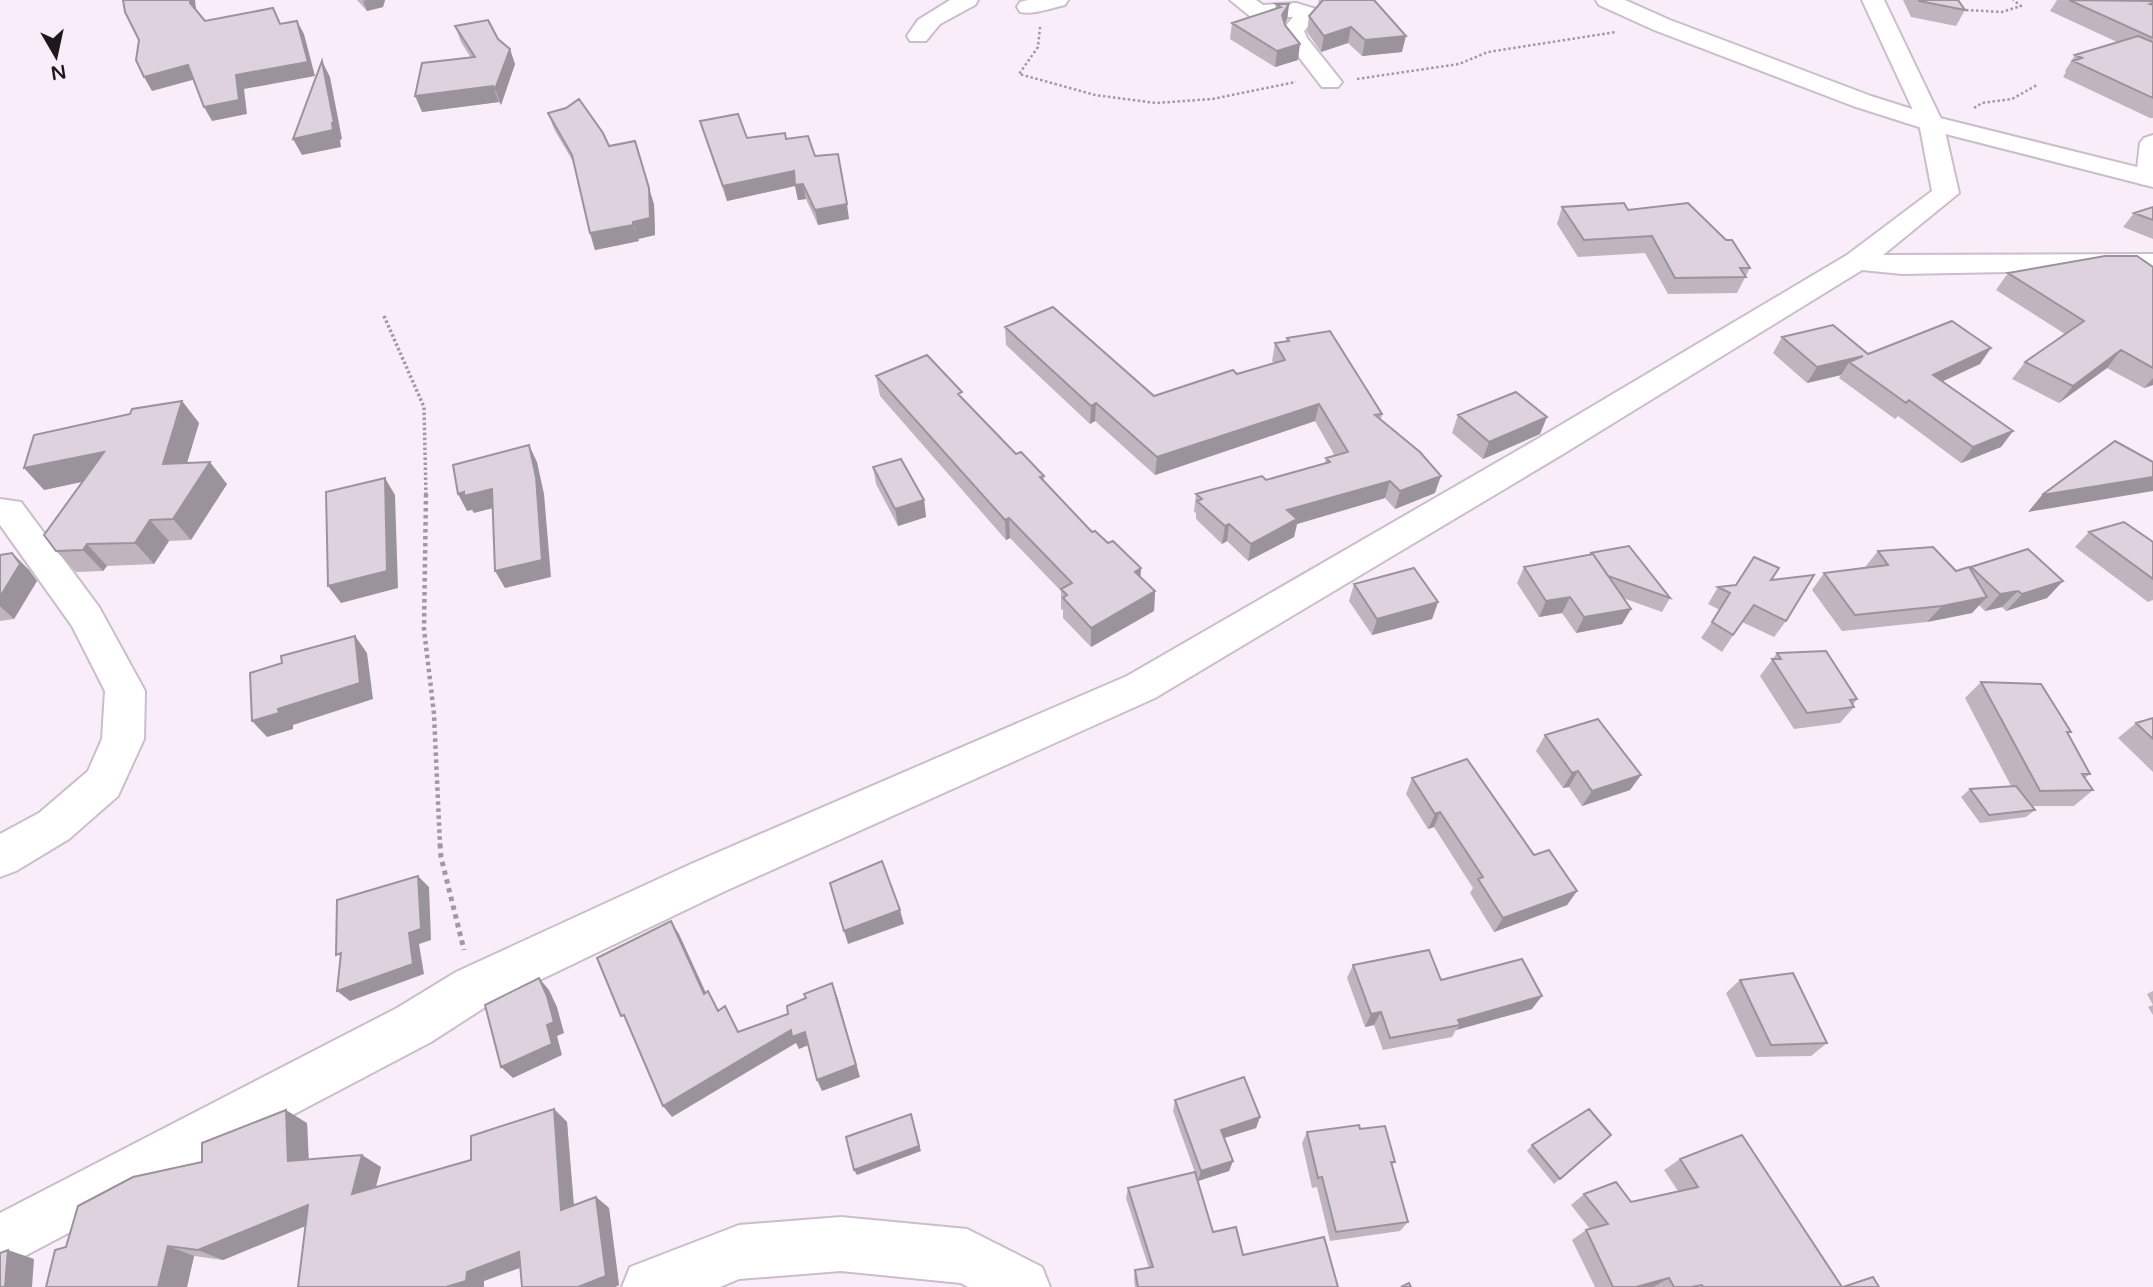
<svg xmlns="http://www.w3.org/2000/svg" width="2153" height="1287" font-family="'Varela Round',sans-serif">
<rect width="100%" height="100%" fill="#f9edfa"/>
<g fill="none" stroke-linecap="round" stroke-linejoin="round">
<!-- minor casing -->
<g stroke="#cabecb" stroke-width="4">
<path id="minor" d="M950,0h28l-3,5 -35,19 -14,17h-16l-3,-5 11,-16z
M1028,0h40l-3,5c-14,3 -31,10 -45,7l-3,-5 3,-5z
M1230,0h26l7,5 33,-2 20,6 3,5 -15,17 3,7 35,44 -4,5h-16l-37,-48 -3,-9 11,-13h-42z
M1862,0h22l59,123 16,70 -76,62 270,-1v18l-35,-2 -216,4 -40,-4 -299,184 -408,244 -432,194 -233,112 -59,38 -431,227v-56l397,-205 59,-36 235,-108 436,-188 412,-238 308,-183 85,-64 -13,-68z
M2153,135v50l-13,-1 -4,-6 4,-35 4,-5z
M0,499l21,3 78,105 46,84 -1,48 -26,57 -49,43 -53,32 -16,6v-43l39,-21 49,-42 14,-32 3,-48 -33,-65 -72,-101z
M841,1217l126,12 75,38 8,20h-82l-7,-4 -120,-12 -102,8 -19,8h-98l8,-20 109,-42z"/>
</g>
<!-- tertiary casing -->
<g stroke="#cabecb" stroke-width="4">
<path id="tertiary" d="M1596,0h29l45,20 201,76 69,22 213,53v16l-231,-59 -69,-22 -199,-76 -55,-25z"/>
</g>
<!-- path-far3 -->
<path stroke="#a198a2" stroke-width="2.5" stroke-dasharray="2.5 2.5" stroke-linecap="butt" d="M1966,10l36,2 19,-6 -8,-6
M1040,27l-2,20 -19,27 76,21 61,8 56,-4 84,-17
M1357,79l102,-15 29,-12 128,-20
M1974,108l8,-5 30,-4 25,-14"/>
<!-- path-far2 -->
<path stroke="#a198a2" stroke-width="3.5" stroke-dasharray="2.5 2.5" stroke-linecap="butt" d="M384,316l40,91 2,89"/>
<!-- path-far1 -->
<path stroke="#a198a2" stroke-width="4.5" stroke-dasharray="3.5 3.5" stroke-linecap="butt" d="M426,494l-2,135 10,85 6,131"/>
<!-- path -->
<path stroke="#a198a2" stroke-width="5" stroke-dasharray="4.5 4.5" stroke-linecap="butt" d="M440,844l1,13 23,93"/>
<!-- minor -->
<use href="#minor" fill="#fff" fill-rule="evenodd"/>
<!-- tertiary -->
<use href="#tertiary" fill="#fff" fill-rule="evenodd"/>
</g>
<!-- wall -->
<path fill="#beb5bf" d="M357,0h28l-2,7 -16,4z
M1319,0h55l28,52 -40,4 -14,-13 -27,9 -14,-20 2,-16 9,-10z
M1903,0h55l7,10 -9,16 -45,-9z
M2057,0l96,1v117h-3l-87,-41 3,-5 -1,-1 10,-16 42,-13 -67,-31z
M1276,4h13l-2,16 -2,4 13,36 -23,7 -45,-28 2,-16 43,-14z
M455,26l43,13 17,25 -14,41 -2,-3 -77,10 49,-54 -10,-16z
M548,113l61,33 45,58 1,31 -17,4 1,2 -44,9 -5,-17 -15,-68 -21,-36z
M700,121l47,17 39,1 29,17 34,63 -31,6 -12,-26 -8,1 -3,-14 -68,15 -23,-66z
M1562,207l66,3 122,58 -13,25 -69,1 -23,-41 -67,4 -21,-33z
M2153,207v32l-30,-12 11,-14z
M2153,267v118l-9,3 -37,-20 -48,35 -47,-24 13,-17 40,-28 -69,-44 12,-17z
M1005,327l149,69 120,-33 -2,-2 3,-18 11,-1 1,-4 95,76 -1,5 54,74 -40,16 -10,-11 -88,26 -3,13 -46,24 -21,-20 -5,3 -26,-25v-6l-2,-1 2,-18 70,-14 59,-17 1,-5 9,-2 -20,-35 -160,54 -60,-54 -5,3 -84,-79z
M1782,337l86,17 112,10 -38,17 71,50 -12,16 -40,16 -63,-47 -3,3 -56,-41 2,-3 -34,8 -34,-30z
M876,376l87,23 53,55 28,22v6l48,50 63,59 -1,20 -63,36 -28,-29v-8l-2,-1v-18l-51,-53 -4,2 -126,-144z
M182,401l17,22 -12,40 40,21 -36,56 -22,1 -15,23 -47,2 -4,5 -27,1 -20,-21 26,-69 -38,8 86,-76z
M1458,415l82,19 -57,25 -31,-26z
M873,467l51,33 2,17 -28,9 -22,-42z
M2089,532l64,10v58l-5,2 -73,-55z
M1878,551l78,20 14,-3 1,-1 92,14 -16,17 -41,13 -4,-4 -17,4 -6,-6 -7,8 -45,9 -85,9 -30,-41 12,-17 41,-6z
M12,553l17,17 8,11 -23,38 -14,2v-66z
M1590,553l80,45 -8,14 -39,-14 8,11 -9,15 -46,9 -14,-20 -23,4 -22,-34 7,-16 66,-12z
M1771,580l15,41 -12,16 -32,-15 -20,30 -21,-14 19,-28 -12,-6 10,-17z
M1354,584l84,18 -6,17 -60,16 -23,-34z
M1777,653l80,46 -4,6 1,2 -14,16 -46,6 -34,-53z
M1981,682l90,50 -3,2 22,40 -5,4 8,12 -19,16h-42l3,4 -9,7 -46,6 -19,-26 9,-8 41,-3 -46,-88z
M2153,718v54l-35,-34 18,-15z
M1545,735l96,40 -11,15 -48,16 -13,-19 -6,1 -27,-37z
M1412,778l122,77 43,36 -10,14 -73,27 -24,-39 3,-5 -39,-61 -6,2 -22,-35z
M1353,965l88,15 91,29 -76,21 -4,7 -69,13 -9,-25 -9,2 -18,-49z
M1740,980l87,63 -16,13 -55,1 -30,-64z
M2153,991v24l-5,-8 5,-2 -6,-11z
M1175,1100l85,17 -4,11 -32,10 9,23 -4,10 -31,10 -25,-70z
M554,1109l13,13 7,83 22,-8 13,11 10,77 -4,2h-93l-2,-19 -36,13v6h-186l8,-61 -83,34 -29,-4 -7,31h-141l20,-40 136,-85 105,-39 2,36 72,8 -5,20 95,-27z
M1360,1129l35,33 -3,3 16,57 -8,9 -70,10 -13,-54 -5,1 -10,-45 5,-11z
M1611,1135l-57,49 -27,-33 5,-6z
M1680,1159l162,128h-247l-23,-47 14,-10 4,-1 -19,-24 13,-11 47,8 47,-11 -14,-21z
M1128,1188l85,44 30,23 95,32h-203l-1,-9 1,-8 14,-2 -23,-70z"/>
<!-- shaded-wall -->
<path fill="#9b939b" d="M190,0h5l2,17 -7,-14z
M367,0h18l-2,7 -16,4 -4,-10z
M1289,4l-2,16 -7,11 2,-16z
M297,21l7,13 11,42 -71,13 3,25 -35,7 -8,-14 32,-32z
M1351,27l-3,16 -27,9 3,-16z
M1406,36l-4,16 -40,4 3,-16z
M1300,44l-2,16 -23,7 2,-16z
M510,49l5,15 -14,41 -6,-16z
M322,61l8,16 12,62 -2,1 1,7 -39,8 -9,-16z
M188,65l8,14 -44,12 -8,-14z
M493,86l6,16 -77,10 -7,-16z
M794,171l9,13 3,15 -8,1 -3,-14 -68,15 -4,-15z
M649,188l5,16 1,31 -17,4 -5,-17z
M847,204l2,15 -31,6 -3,-15z
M633,225l6,16 -44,9 -5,-17z
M1991,348l-11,16 -58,27 11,-16z
M2121,350l-14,18 -48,35 14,-17z
M1863,356l-14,6 -8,13 -34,8 10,-16z
M2153,378v7l-9,3z
M182,401l17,22 -19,63 -17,-22z
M1096,403l-1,18 -5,3 1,-18z
M1319,404l-4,17 -160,54 2,-18z
M1547,417l-7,17 -57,25 6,-17z
M2013,431l-12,16 -40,16 12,-16z
M529,445l8,17 7,32 7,83 -46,11 -10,-17z
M104,452l18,21 -78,17 -20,-22z
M210,462l17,22 -36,56 -18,-21z
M1441,476l-6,17 -40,16 5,-18z
M2153,477v14l-125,21 14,-17z
M385,478l10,17 3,93 -57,15 -13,-17z
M1390,481l-5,17 -88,26 -3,13 -46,24 3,-17 36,-34z
M492,489l9,17 -27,7 -2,-3 -5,1 -9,-17z
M924,500l2,17 -28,9 -3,-17z
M1009,518l1,20 -4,2 -1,-20z
M150,520l19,21 -15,23 -19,-21z
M1229,524l-2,17 -5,3 3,-18z
M87,544l20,22 -4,5 -20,-21z
M12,553l17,17 8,11 -23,38 -14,-13v-9z
M1141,568l-1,21 -5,-17z
M2063,581l-16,17 -41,13 16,-17z
M1155,591l-1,20 -63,36v-19z
M2018,591l-16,16 -17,4 15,-17z
M1570,597l-8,16 -23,4 7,-16z
M1987,597l-15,16 -45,9 15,-16z
M1438,602l-6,17 -60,16 5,-16z
M1631,609l-9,15 -46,9 8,-16z
M355,636l12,17 6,46 -80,26v4l-26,8 -15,-16 26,-12z
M1578,771l-9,16 -6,1 9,-15z
M1641,775l-11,15 -48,16 10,-15z
M1440,812l-6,15 -6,2 7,-15z
M418,876l11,11 2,53 -12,4 5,30 -74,27 -13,-10z
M1577,891l-10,14 -73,27 9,-14z
M900,910l4,14 -56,20 -4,-13z
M671,921l8,13 33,72 -8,-12z
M539,978l10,12 8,17 7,26 -7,3 5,19 -49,23 -12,-11z
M832,983l5,13 23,81 -38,14 -5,-11z
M1542,996l-10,13 -76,21 4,-5 -2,-5z
M1381,1012l-7,13 -9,2 6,-13z
M791,1030l14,2 6,12 -12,5 -3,-6 -124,74 -9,-11z
M554,1109l13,13 8,99 -14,-11z
M286,1110l21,13 2,50 -21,-12z
M911,1114l10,37 -64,24 -3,-5z
M1260,1117l-4,11 -38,12 3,-10z
M362,1155l19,12 -10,38 -19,-11z
M1233,1161l-4,10 -31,10 3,-10z
M596,1197l13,11 10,77 -4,2h-37z
M308,1205l21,11 -106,44 -25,-10z
M168,1246l26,10 -7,31h-29z
M8,1250l26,9 -2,28h-27z
M519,1252l16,10 -51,19v6h-38l21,-15z
M1669,1278l-16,9h-17z"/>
<!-- building -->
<path fill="#ddd2de" stroke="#9b939b" stroke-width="2" d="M123,0h67v3l15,18 68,-13 7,16 17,-3 11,41 -72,13 3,25 -35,7 -16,-42 -44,12 -8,-17 3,-20 -14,-28z
M1323,0h51l32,36 -41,4 -14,-13 -27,9 -15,-20z
M1919,0h39l7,10 -46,-9z
M2069,0l84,1v2l-3,1 3,1v33z
M1276,4h13l-7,11 3,10 15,19 -23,7 -45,-28 49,-16z
M488,20l10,19 12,10 -15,40 -2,-3 -78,10 7,-33 53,-6 -20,-31z
M2138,36l15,6v56l-80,-37 9,-3 -7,-3z
M322,61l12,62h-2l1,7 -40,9z
M579,99l24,34 6,13 26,-5 14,47 1,30 -17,4v3l-43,8 -18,-78 -24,-42 18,-5z
M738,114l9,24 38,-5 1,6 22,-3 7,20 23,-2 9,50 -32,6 -12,-26 -8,1 -1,-14 -71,15 -23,-65z
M1624,203l4,7 60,-7 38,37h6l18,28h-10l6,9 -71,1 -23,-42 -68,4 -22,-33z
M2153,207v13l-19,-7z
M2105,256h32l16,11v101l-32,-18 -48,36 -48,-24 59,-41 -76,-48z
M1053,307l101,89 79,-26 4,4 48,-14 -10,-17 14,-2 -2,-3 43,-7 52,83 -7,1 45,37 21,24 -41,15 -10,-10 -103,29 10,9 -46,25 -22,-20 -4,2 -28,-25 5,-2 -6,-5 66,-18 4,4 64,-18 -4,-4 22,-6 -29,-48 -162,53 -61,-54 -5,3 -86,-79z
M1952,321l39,27 -58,27 80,56 -40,16 -64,-47 -3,3 -57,-41 14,-6 -46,11 -35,-30 51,-12 35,29z
M927,355l35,37 -4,2 58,60 5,-2 23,24 -4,1 52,55 3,-1 13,12 5,-2 28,27 -6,4 20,19 -64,37 -28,-30 4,-3 -6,-6 11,-6 -63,-65 -4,2 -129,-144z
M1516,392l31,25 -58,25 -31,-27z
M182,401l-19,63 47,-2 -37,57 -23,1 -15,23 -48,1 -4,6 -27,1 -12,-16 60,-83 -80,16 10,-33 96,-21 2,-5z
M2115,441l38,21v15l-111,18z
M529,445l7,32 6,83 -47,11 -3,-82 -28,7v-4l-6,2 -5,-29z
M901,459l23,41 -29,9 -22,-42z
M385,478l2,93 -59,15 -2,-94z
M2124,522l29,20v37l-64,-47z
M1629,546l41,52 -62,-22 -15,-22 -3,-1z
M1933,547l23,24 13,-4 18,30 -45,9 -87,9 -31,-42 64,-8 -10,-14z
M2028,549l35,32 -41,13 -4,-3 -18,3 -29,-27z
M12,553l8,11 -20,33v-42z
M1593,554l38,55 -47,8 -14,-20 -24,4 -22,-34z
M1754,557l25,11 -8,12 43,-5 -28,46 -32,-16 -21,30 -21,-13 18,-29 -12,-6 18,-2z
M1414,568l24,34 -61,17 -23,-35z
M355,636l5,47 -82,26 1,4 -27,8 -2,-48 32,-10 -1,-7z
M1826,651l31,48 -7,1 4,7 -47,6 -35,-54h9l-4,-6z
M1981,682l60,2 30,48h-4l23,42h-8l11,16 -53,1z
M2153,718v21l-17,-16z
M1598,719l43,56 -49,16 -14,-20 -6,2 -27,-38z
M1467,759l67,96 15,-5 28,41 -74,27 -25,-39 5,-2 -43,-65 -5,2 -23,-36z
M2016,786l19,24 -46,5 -19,-26z
M882,861l18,49 -56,21 -14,-48z
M418,876l3,53 -12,4 4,31 -76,27 4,-38 -5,2 1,-55z
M671,921l33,73 4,-3 10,20 7,-5 13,26 50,-18 -1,-8 19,-8 -2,-4 28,-11 24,82 -39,15 -12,-48 -13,5 -1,-7 -128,76 -39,-91 -3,1 -24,-58z
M1429,950l12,30 81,-21 20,37 -84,24 2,5 -70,13 -9,-26 -10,2 -18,-49z
M1793,973l34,70 -56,2 -31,-65z
M539,978l8,18 7,26 -7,3 5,19 -51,23 -16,-62z
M1244,1077l16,40 -39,13 12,31 -32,10 -26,-71z
M554,1109l7,101 35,-13 10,79 -28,11h-56l-3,-35 -52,20 -1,9 -20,6h-148l10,-82 -110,45 -30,-4 -10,41h-112l9,-37 11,-3 12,-41 55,-29 69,-15v-19l84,-33 2,51 74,-6 -10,39 119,-34v-24z
M1589,1109l22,26 -51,44 -28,-34z
M911,1114l8,32 -65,24 -8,-33z
M1359,1125l1,4 25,-3 10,36h-4l17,60 -72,10 -14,-55 -4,1 -11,-46z
M1742,1135l100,152h-139l-1,-2 -11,2h-17l-5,-9 -33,9h-23l-27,-57 22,-6 -24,-30 32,-12 15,20 67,-15 -18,-28z
M1195,1172l18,60 23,-5 7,28 81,-18 14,50h-200l-3,-17 18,-3 -25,-79z
M8,1250l-3,37h-5v-34z
M1873,1277l6,10h-36z
M1409,1283l2,4h-10z"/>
<!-- north arrow -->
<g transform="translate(56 56) rotate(171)" stroke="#f9edfa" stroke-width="5" paint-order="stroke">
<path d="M0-5L12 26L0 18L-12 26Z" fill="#1c181c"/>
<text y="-10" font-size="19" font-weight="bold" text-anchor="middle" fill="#1c181c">N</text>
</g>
</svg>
